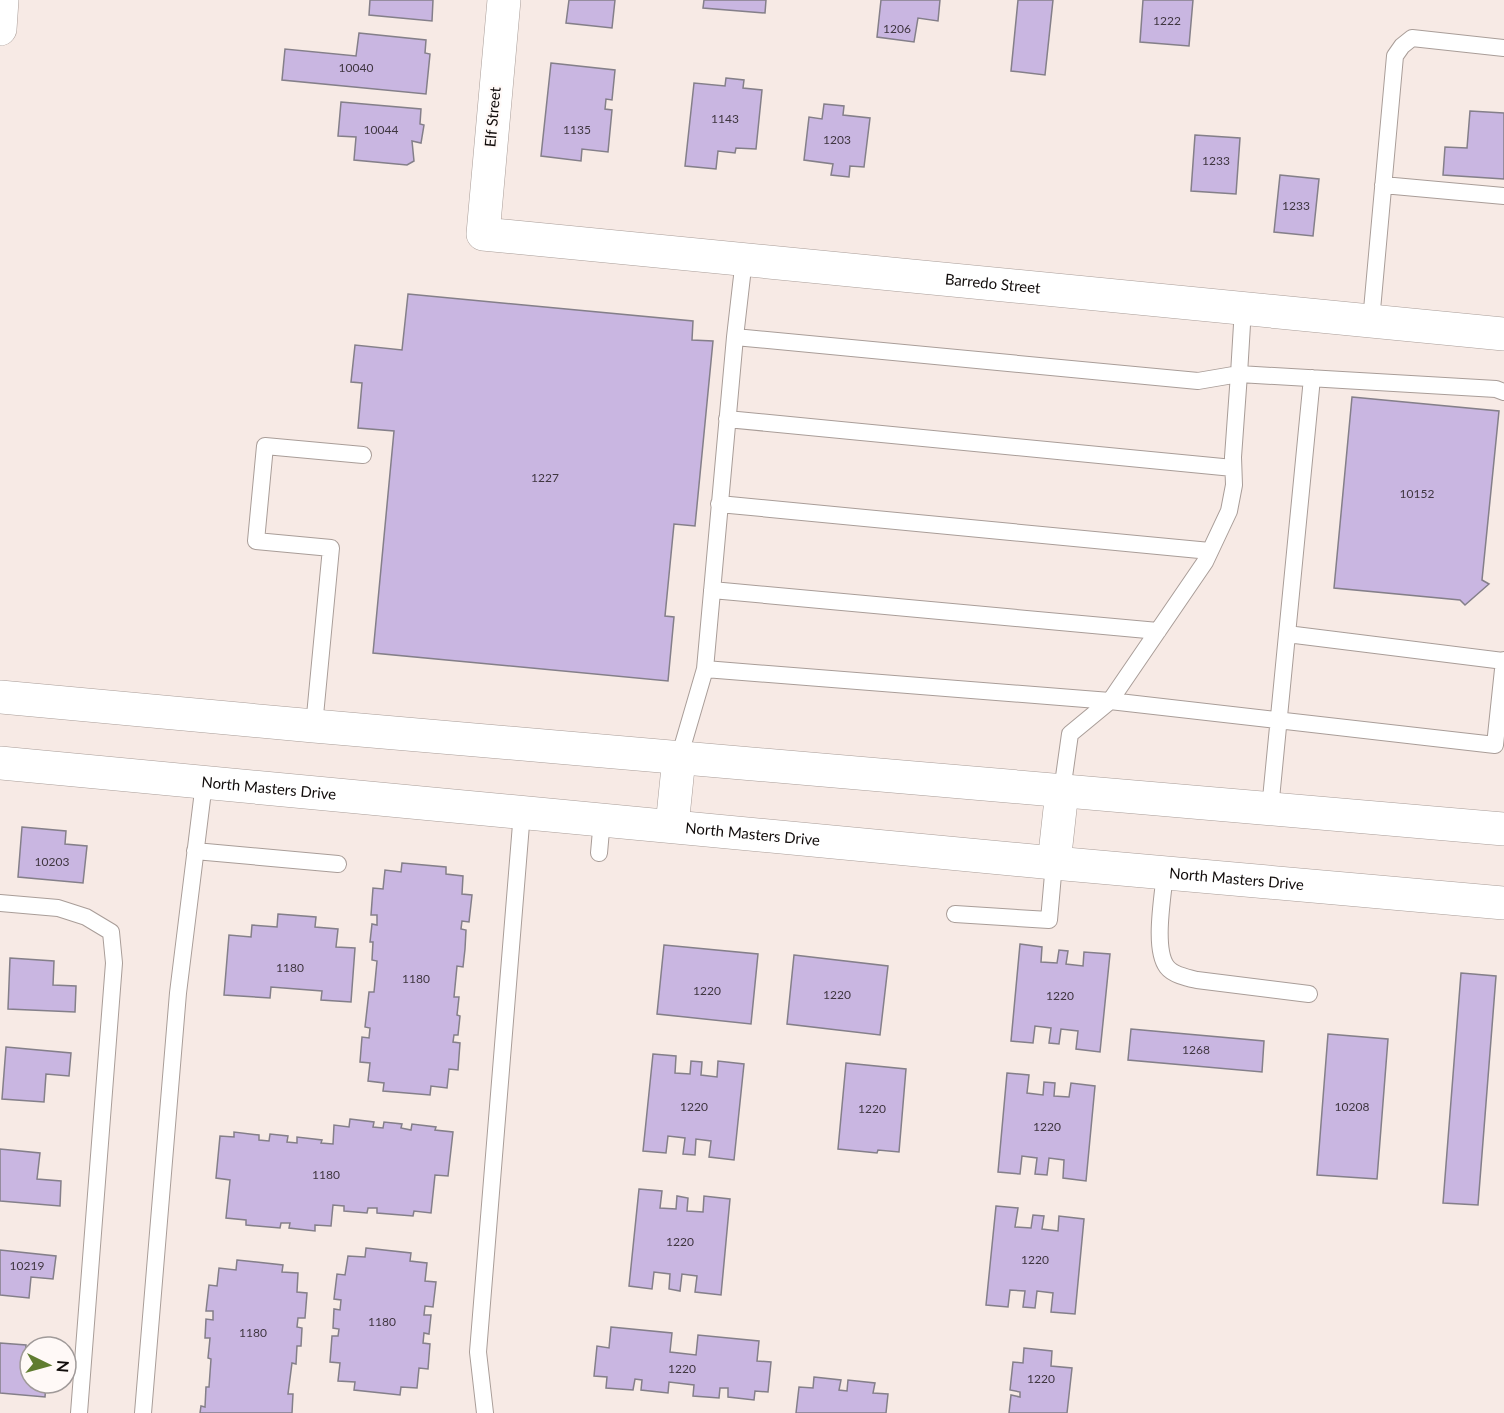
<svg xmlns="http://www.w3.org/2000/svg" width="1504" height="1413" font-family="Lato,sans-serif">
<rect width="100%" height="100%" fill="#f7eae5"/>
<!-- building -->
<path fill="#c9b6e1" stroke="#847f89" stroke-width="1.5" d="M370,0h63l-1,21 -63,-6z
M569,0h46l-3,28 -46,-5z
M704,0h62l-1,13 -62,-5z
M881,0h59l-2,21 -20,-3 -4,24 -37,-5z
M1018,0h35l-8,75 -34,-4z
M1143,0h50l-4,46 -49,-4z
M359,33l67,7 -1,13 5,1 -4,40 -144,-14 3,-31 71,7z
M551,63l64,7 -3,30 -6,-1 -1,10 7,1 -4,42 -26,-3 -1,12 -40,-5z
M726,78l18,2 -1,8 19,2 -6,59 -20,-1 -1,5 -17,-2 -2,18 -31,-3 9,-83 31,3z
M341,102l80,7 -1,15 4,1 -3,18 -9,-2 2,20 -7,4 -53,-5 2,-23 -18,-1z
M824,104l20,2 -1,9 27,3 -6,49 -14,-1 -1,11 -18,-2 2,-11 -29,-4 5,-43 13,2z
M1470,111l34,2v66l-61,-4 2,-28 22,1z
M1195,135l45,3 -4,56 -45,-3z
M1280,175l39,4 -6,57 -39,-4z
M408,294l285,27 -1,19 21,1 -18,185 -21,-2 -9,92 9,1 -6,64 -295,-28 21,-222 -36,-3 4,-45 -11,-1 4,-37 47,5z
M1352,397l147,14 -17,169 7,4 -24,21 -5,-5 -126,-12z
M22,827l44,4 -1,13 22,2 -4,37 -65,-6z
M402,863l44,4v7l17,2 -1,18 10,1 -3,27 -7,-1 -1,8 5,1 -1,19 -2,18 -6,-1 -3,31h5l-2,18 3,1 -2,19h-4l-1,7 7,1 -2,27 -9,-1 -2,19 -16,-2 -1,9 -47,-4 1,-8 -16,-2 2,-18 -10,-1 2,-25 7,1 1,-10 -5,-1 4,-35h5l3,-31 -5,-1 1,-18h-3l2,-18 5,1v-10h-6l2,-27 10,1 2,-19 16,2z
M278,914l38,3 -1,10 23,2 -2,18 19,1 -4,54 -30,-2 1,-9 -51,-4 -1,11 -46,-3 5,-60 22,2 1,-12 25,2z
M1020,944l22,3 -1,15 16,1 2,-13 9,1 -2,13 17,2 1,-14 26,2 -10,98 -24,-3 2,-18 -17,-2 -2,15 -10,-1 2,-15 -16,-2 -2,17 -22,-2z
M664,945l94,9 -7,70 -94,-10z
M794,955l94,11 -8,69 -93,-11z
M10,958l44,3 -1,24 23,1 -1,26 -67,-3z
M1461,973l35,3 -18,229 -35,-2z
M1131,1029l133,12 -2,31 -134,-12z
M1328,1034l60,5 -11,140 -60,-4z
M6,1047l65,6 -2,23 -23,-2 -2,28 -42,-3z
M653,1054l23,2 -1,17 15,1 1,-13 11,1 -1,13 16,2 1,-16 26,3 -10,96 -25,-3 2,-16 -15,-2 -1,16 -12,-1 2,-16 -17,-2 -2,17 -23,-2z
M846,1063l60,6 -7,83 -21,-2 -1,3 -39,-4z
M1007,1073l22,2 -2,18 16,2 1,-13 11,1 -1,13 15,1 2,-14 24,3 -9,95 -23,-3 1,-18 -15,-2 -2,17 -12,-1 2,-16 -15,-2 -2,18 -22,-2z
M350,1119l24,3 -1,5 10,1 1,-6 18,2 -1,4 10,2 1,-6 24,3 -1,3 18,2 -5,44 -13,-1 -4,38 -17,-2 -1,5 -36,-3v-5h-9l-1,5 -23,-2v-5l-11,-1 -2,21 -16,-1v6l-26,-3 1,-5h-9l-1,5 -34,-3v-5l-20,-2 4,-38 -14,-2 4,-42 14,1v-5l25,3v5l10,1 1,-7 18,2 -1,6 10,1v-6l25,3 -1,3 12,1 1,-19 15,2z
M0,1149l40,4 -3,26 24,2 -1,25 -60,-5z
M639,1189l23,2 -2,17 16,1 1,-13 11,2 -1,13 16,1 1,-16 26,3 -9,96 -26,-3 2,-16 -15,-2 -2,17 -11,-2 1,-15 -16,-2 -2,17 -23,-3z
M996,1206l22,2 -3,19 16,1 2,-13 11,1 -2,13 16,2 1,-15 25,3 -9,95 -24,-2 2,-19 -16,-2 -2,17 -12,-1 2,-16 -15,-1 -2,17 -22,-2z
M366,1248l45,5 -1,8 17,2 -2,18 11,1 -3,25 -8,-1 -1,9h7l-2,19 -5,-1 -1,10 7,1 -2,25 -9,-1 -2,20 -16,-1 -1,8 -46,-5 1,-8 -17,-1 2,-18 -10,-1 2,-26h6l1,-7 -6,-1 1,-19 6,1 1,-10 -7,-1 3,-25 8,1 3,-19 17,1z
M0,1250l56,6 -3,23 -22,-2 -2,21 -29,-3z
M237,1260l46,5 -1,7 16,1 -1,19 10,1 -2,25h-7l-1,9 5,1 -1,18h-4l-1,18 -4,-1 -4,31h5l-1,19h-92l1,-7 4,1 1,-20h3l2,-28 -3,-1 2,-20h-5l1,-19 7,1v-9h-7l3,-26 8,1 2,-18 17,2z
M611,1327l61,6 -2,19 26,3 2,-20 61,6 -2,20 14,1 -3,30 -13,-1 -1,9 -26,-3v-9h-8l-1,10 -26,-2 1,-11 -25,-3 -1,11 -27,-3 1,-10 -7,-1 -2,11 -27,-2 1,-11 -13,-1 3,-30 12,2z
M0,1343l26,2 -2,26h6v12h16l-1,14 -45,-4z
M1024,1348l28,3 -1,15 21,2 -5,45h-58l2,-18 9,2v-5l-10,-2 3,-28 10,1z
M814,1377l27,3 -2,10 8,1 1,-11 27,3 -2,10 15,1 -2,19h-90l3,-26 14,1z"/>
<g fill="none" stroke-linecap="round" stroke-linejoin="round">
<!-- lane casing -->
<g stroke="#a99d98" stroke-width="18">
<path id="lane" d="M1383,185l121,11
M1243,308l-4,66 257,15 8,3
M1371,321l24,-265 7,-10 10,-8 92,10
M727,419l506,49
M719,504l491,47
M712,590l446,41
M1287,634l217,27
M705,669l405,32 95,-139 24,-51 5,-26 -1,-28 6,-83 -41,7 -463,-44
M314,726l17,-178 -75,-7 9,-95 98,9
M679,758l26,-89 30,-332 9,-78
M1062,791l8,-57 40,-33 385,44 9,-85
M1270,809l42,-431
M195,851l143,13
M599,853l3,-34
M1165,873c-2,23 -12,76 2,94 6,8 21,11 30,13l112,14
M0,903l58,5 28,9 25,15 3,31 -35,450
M955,914l94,6 5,-57
M143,1413l35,-420 26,-210
M485,1413l-7,-61 44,-540"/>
</g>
<!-- street casing -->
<g stroke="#a99d98" stroke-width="34">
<g id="street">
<path id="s1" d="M504,0l-21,234 1021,100"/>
<path d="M0,29l2,-29"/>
</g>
</g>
<!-- secondary casing -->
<g stroke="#a99d98" stroke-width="34">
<g id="secondary">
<path d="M0,697l314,29 1190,103"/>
<path id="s2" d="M0,763l1054,100 450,40"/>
<path d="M672,826l7,-68"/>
<path d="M1054,863l8,-72"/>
</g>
</g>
<!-- lane -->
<use href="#lane" stroke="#fff" stroke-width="16"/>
<!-- street -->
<use href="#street" stroke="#fff" stroke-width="33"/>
<!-- secondary -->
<use href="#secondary" stroke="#fff" stroke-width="33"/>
</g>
<g text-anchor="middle" stroke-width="4.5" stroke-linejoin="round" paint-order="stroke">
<!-- number labels -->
<g font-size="12" fill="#3f3640">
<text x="1167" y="25">1222</text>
<text x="897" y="33">1206</text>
<text x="356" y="72">10040</text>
<text x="725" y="123">1143</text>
<text x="381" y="134">10044</text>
<text x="577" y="134">1135</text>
<text x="837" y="144">1203</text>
<text x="1216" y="165">1233</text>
<text x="1296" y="210">1233</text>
<text x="545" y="482">1227</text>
<text x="1417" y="498">10152</text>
<text x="52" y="866">10203</text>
<text x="290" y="972">1180</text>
<text x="416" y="983">1180</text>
<text x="707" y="995">1220</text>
<text x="837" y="999">1220</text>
<text x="1060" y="1000">1220</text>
<text x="1196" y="1054">1268</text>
<text x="694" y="1111">1220</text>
<text x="1352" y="1111">10208</text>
<text x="872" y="1113">1220</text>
<text x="1047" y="1131">1220</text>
<text x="326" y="1179">1180</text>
<text x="680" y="1246">1220</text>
<text x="1035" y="1264">1220</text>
<text x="27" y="1270">10219</text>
<text x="382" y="1326">1180</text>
<text x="253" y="1337">1180</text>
<text x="682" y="1373">1220</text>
<text x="1041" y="1383">1220</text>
</g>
<!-- street labels -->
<g font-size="15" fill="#110c0b" stroke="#fff9f7">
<text transform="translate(493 117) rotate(-85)" y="5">Elf Street</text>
<text dy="5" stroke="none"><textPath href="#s1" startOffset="747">Barredo Street</textPath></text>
<text dy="5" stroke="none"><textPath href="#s2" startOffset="270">North Masters Drive</textPath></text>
<text dy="5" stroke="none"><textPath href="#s2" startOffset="756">North Masters Drive</textPath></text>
<text dy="5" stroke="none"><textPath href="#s2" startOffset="1242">North Masters Drive</textPath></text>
</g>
</g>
<!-- north arrow -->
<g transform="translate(48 1365) rotate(95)"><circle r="28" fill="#fff9f7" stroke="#a09a99" stroke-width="1.5"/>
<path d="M0-4.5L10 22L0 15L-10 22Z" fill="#607c30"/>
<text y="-9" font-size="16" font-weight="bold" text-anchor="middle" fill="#110c0b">N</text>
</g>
</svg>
